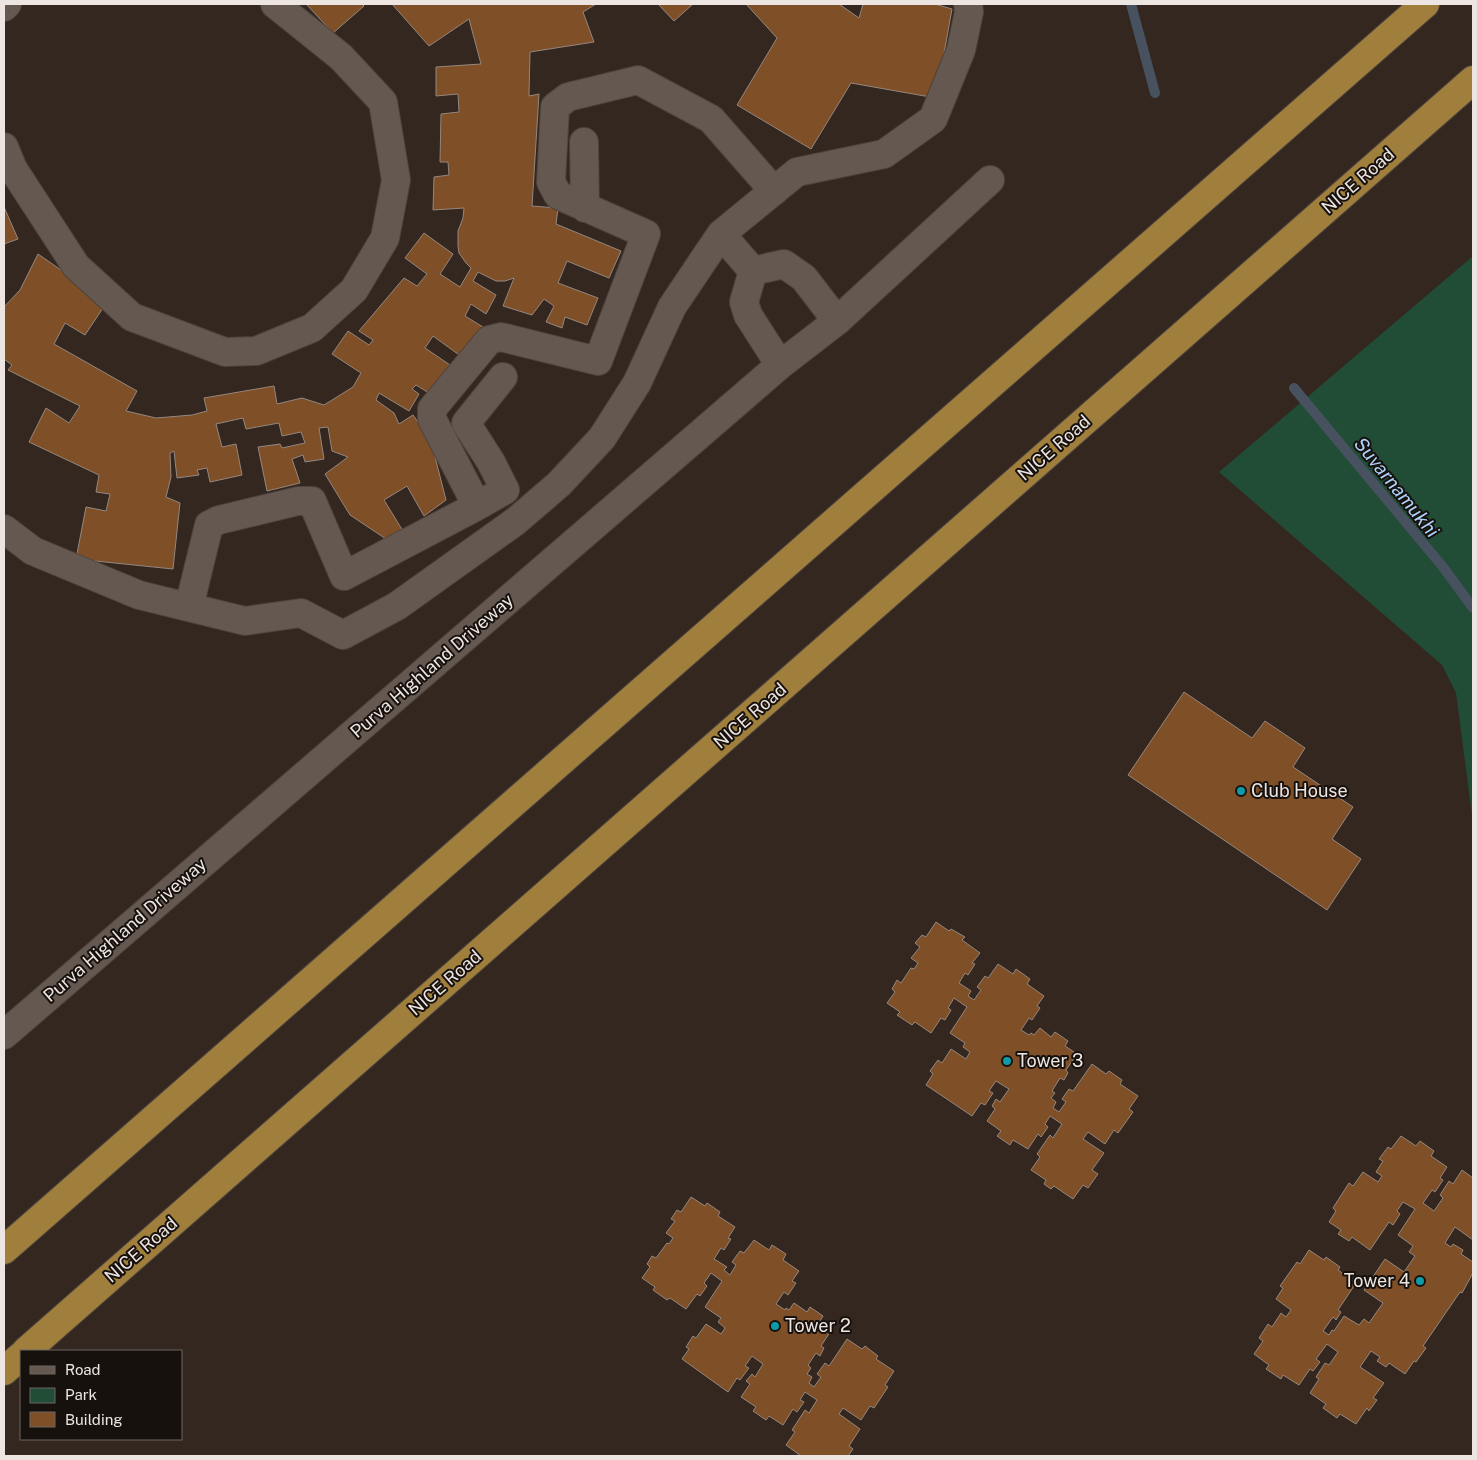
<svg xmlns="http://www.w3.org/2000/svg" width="1477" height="1460" font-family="'Public Sans',sans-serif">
<rect width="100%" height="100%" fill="#332720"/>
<!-- green -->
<path fill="#214c35" d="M1473,256v567l-17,-130 -14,-28 -223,-193z"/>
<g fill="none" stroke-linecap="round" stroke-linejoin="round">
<!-- stream -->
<path stroke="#47515f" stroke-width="10" d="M1131,4l24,89
M1294,388l149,179 30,41"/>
</g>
<!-- building -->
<path fill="#7f4f28" stroke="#95877e" d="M306,4h56l2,2 -31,27z
M392,4h204l-13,8 11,30 -64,10 -1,44 10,-2 -7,112 26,2 -2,16 65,27 -12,27 -42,-17 -9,22 40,15 -11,27 -22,-8 -3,11 -16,-6 8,-16 -10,-7 -12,16 -29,-9 11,-28 -9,3h-9l-18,-9 -5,9 23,14 -10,19 -15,-10 -6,12 18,11 -21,30 -29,-21 -8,12 25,17 -21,28 -13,-8 -4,4 7,5 -10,17 -30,-18 -3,7 18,13 5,11 14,-9 18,26 15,59 -22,16 -17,-30 -23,14 19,31 -17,8 -36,-24 -25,-41 23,-17 -16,-6 -4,-24 -9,1 5,31 -19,3 -2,-7 -11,4 8,24 -33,8 -9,-44 22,-3 2,4 23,-5 -4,-11 -19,4 -3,-13 -33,6 -3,-11 -27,6 6,23 14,-3 6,31 -32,7 -3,-14 -10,2 2,5 -22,3 -3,-27 -4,2 1,24 -5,20 14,6 -7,66 -97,-10 10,-52 20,4 4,-17 -14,-2 3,-17 -70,-33 17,-34 23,15 11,-17 -72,-36 4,-5 -8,-6v-52l16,-17 18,-36 69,48 -22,33 -20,-12 -11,21 83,47 -11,20 30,7 36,-3 15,-4 -3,-13 70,-12 3,18 25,-6 22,7 29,-18 8,-14 -29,-19 16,-23 21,14 4,-5 -14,-9 45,-53 13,8 10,-12 -22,-16 19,-25 29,21 -13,20 20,13 11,-19 -5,-5 -7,-10 -1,-7v-15l5,-13 1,-10 -31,2 1,-33 15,-2 -1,-13h-8l1,-48 18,-2 -1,-18 -22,2v-29l45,-3 -12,-45 -40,27z
M658,4h35l-19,17z
M746,4h93l20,14 4,-14h72l17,5 -16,89 -85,-15 -40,66 -74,-44 40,-67z
M4,207l14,32 -14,5z
M1184,692l68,46 13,-17 40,27 -12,19 60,40 -21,32 29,20 -34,51 -199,-135z
M936,922l13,9 2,-2 14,8 -3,3 18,13 -8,10 3,1 -7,11 -3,-2 -6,10 12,8 -3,5 6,4 7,-10 -4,-3 8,-11 3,2 10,-14 15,10 3,-5 14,10 -3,5 17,12 -7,10 3,2 -8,12 -3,-2 -8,12 8,5 2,-2 3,2 6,-7 11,9 4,-5 13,9 -3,5 12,8 -11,16 2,3 -4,7 -4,-2 -8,13 3,2 -4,5 5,4 -3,6 6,4 7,-10 -4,-3 7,-10 4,2 19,-27 14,10 3,-3 13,9 -2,4 18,12 -9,13 4,3 -15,21 -4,-3 -9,14 -17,-12 -5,7 21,14 -12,17 6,4 -10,14 -5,-3 -10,14 -19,-13 -3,3 -7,-5 2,-4 -15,-10 9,-13 -3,-3 13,-19 3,3 9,-14 -12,-8 -5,8 3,3 -7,10 -3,-3 -10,15 -15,-9 -3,5 -13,-9 4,-5 -14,-10 8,-12 -3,-3 4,-7 4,3 9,-13 -13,-8 -7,10 4,2 -8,12 -4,-2 -9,13 -46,-31 7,-11 -3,-3 8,-11 4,3 9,-14 15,10 4,-7 -7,-5 2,-4 -15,-10 17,-26 -13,-9 -6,10 3,2 -6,10 -4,-2 -10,15 -16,-11 -3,3 -15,-10 3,-3 -13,-9 8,-11 -3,-3 5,-9 4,3 10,-15 3,1 4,-6 -7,-5 9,-11 -5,-4 7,-8 4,2z
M1401,1136l15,10 4,-5 14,10 -3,5 16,11 -7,11 3,2 -8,12 -3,-2 -9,13 11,8 9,-13 -3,-3 9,-14 4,3 9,-14 11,8v62l-18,-13 -10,16 6,4 2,-3 10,6 -2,4 12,8v11l-11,20 -2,-1 -37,54 3,2 -10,14 -2,-1 -9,13 -16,-11 -3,4 -9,-6 3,-4 -9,-6 -11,16 24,16 -11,15 4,2 -8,11 -2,-3 -11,16 -16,-10 -3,4 -14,-10 3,-4 -16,-11 9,-14 -3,-2 9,-14 4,2 9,-13 -11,-8 -11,15 4,3 -7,9 -3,-2 -11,16 -16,-10 -2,4 -15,-10 3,-4 -15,-11 9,-13 -4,-3 9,-14 4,3 9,-14 5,4 5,-7 -15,-11 7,-11 -3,-2 17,-24 3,2 9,-14 15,10 2,-3 14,10 -2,3 18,13 -18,27 3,2 -5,8 -3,-3 -10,14 6,4 3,-5 2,1 10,-15 15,9 5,-6 5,4 14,-20 -19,-13 21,-31 19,13 11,-16 -6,-4 4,-6 -15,-11 17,-26 -12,-7 -6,9 3,3 -7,11 -4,-3 -19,28 -18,-13 -3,4 -11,-7 3,-4 -12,-8 7,-11 -3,-3 16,-25 4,3 10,-14 15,10 4,-6 -6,-4 7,-11 -4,-2 9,-12 3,2z
M691,1197l14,9 2,-3 13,9 -2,4 17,11 -7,11 3,1 -7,11 -3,-2 -7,11 13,8 -3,3 6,5 6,-10 -4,-3 8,-11 4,2 10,-13 15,10 3,-5 14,9 -3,6 16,11 -7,10 4,2 -8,12 -4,-3 -8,12 9,6 1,-2 3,2 5,-7 13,9 3,-5 13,9 -3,5 12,8 -11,17 3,2 -4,8 -4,-3 -8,12 3,3 -4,6 5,3 -3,6 5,4 7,-10 -4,-3 8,-11 4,3 18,-27 15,10 3,-3 13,10 -2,3 18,12 -9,14 3,2 -14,21 -4,-2 -9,14 -18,-12 -4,6 21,15 -11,17 4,3 -5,7h-47l-15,-11 9,-13 -3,-2 13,-20 4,3 8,-13 -12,-8 -5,8 4,2 -7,10 -4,-3 -10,16 -14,-9 -3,4 -13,-9 3,-4 -15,-10 9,-13 -4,-3 6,-7 3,3 8,-13 -11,-8 -7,10 4,2 -9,12 -3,-2 -9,14 -46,-33 7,-10 -3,-2 7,-11 3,2 10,-14 15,10 4,-6 -7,-6 3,-4 -16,-11 17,-26 -11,-8 -7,10 3,3 -7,10 -3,-2 -11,15 -16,-11 -3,2 -14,-10 2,-3 -13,-9 8,-11 -3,-3 5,-8 4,2 11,-15 2,1 4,-6 -7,-5 9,-12 -4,-2 6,-9 4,2z"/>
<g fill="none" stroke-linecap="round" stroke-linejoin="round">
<!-- street casing -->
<g stroke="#4d433e" stroke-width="30">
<path id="street" d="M4,7l3,-3
M584,142l1,66
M4,147l9,22 63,97 56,51 93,35 31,-1 56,-23 42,-38 31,-52 11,-58 -13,-78 -42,-45 -66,-53
M721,234l32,37
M753,271l31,-7 20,14 33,43
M753,271l-9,31 4,13 32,50
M477,506l28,-16 -14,-28 -25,-39 37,-46
M4,529l29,22 106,44 106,26 56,-8 42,22 54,-29 119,-85 43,-37 43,-46 35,-55 35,-76 49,-73 76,-62 87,-18 49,-35 28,-69 8,-38 -1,-8
M189,607l20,-82 10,-5 79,-19h14l32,75 133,-70 -45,-87v-10l57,-69 12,-3 97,24 48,-127 -88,-39 -7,-13 4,-75 13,-10 70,-17 73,39 63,72
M4,1035l776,-670 57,-44 153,-141"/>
</g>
<!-- highway casing -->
<g stroke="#4d433e" stroke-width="30">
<path id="highway" d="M4,1250l1421,-1246
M26,1351l1447,-1271
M4,1371l17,-15"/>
</g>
<!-- street -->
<use href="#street" stroke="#655850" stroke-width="28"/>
<!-- highway -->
<use href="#highway" stroke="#a07f3d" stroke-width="28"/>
</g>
<!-- markers -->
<g fill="#0f9aa8" stroke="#17110e" stroke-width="2">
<circle cx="1241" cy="791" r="5"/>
<circle cx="1007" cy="1061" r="5"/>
<circle cx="1420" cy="1281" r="5"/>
<circle cx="775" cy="1326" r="5"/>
</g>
<g text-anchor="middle" stroke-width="4" stroke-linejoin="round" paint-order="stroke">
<!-- street labels -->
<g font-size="18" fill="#ede5e1" stroke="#17110e">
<text transform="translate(1358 181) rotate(-41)" y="6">NICE Road</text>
<text transform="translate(1054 448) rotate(-41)" y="6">NICE Road</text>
<text transform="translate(432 666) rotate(-41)" y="6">Purva Highland Driveway</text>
<text transform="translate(750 716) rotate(-41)" y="6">NICE Road</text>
<text transform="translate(125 930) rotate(-41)" y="6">Purva Highland Driveway</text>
<text transform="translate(445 983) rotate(-41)" y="6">NICE Road</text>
<text transform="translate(141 1250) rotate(-41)" y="6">NICE Road</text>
</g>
<!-- poi labels -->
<g font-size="18" fill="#ede5e1" stroke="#17110e" text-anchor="start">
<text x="1251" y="797">Club House</text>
<text x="1017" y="1067">Tower 3</text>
<text x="1410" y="1287" text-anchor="end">Tower 4</text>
<text x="785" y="1332">Tower 2</text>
</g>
<!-- water labels -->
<g font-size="19" font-style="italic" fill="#aed3fb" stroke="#17110e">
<text transform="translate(1397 487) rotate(51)" y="7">Suvarnamukhi</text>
</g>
</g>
<!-- border -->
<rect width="1477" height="1460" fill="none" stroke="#ede5e1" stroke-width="10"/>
<!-- legend -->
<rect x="20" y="1350" width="162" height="90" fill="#17110e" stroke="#6d6662"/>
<rect x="30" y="1366" width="25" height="8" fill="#655850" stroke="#6d6662"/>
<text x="65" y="1375" font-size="15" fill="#ede5e1">Road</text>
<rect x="30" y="1388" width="25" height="15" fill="#214c35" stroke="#6d6662"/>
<text x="65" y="1400" font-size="15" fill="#ede5e1">Park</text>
<rect x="30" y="1412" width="25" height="15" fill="#7f4f28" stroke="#6d6662"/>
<text x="65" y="1425" font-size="15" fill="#ede5e1">Building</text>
</svg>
